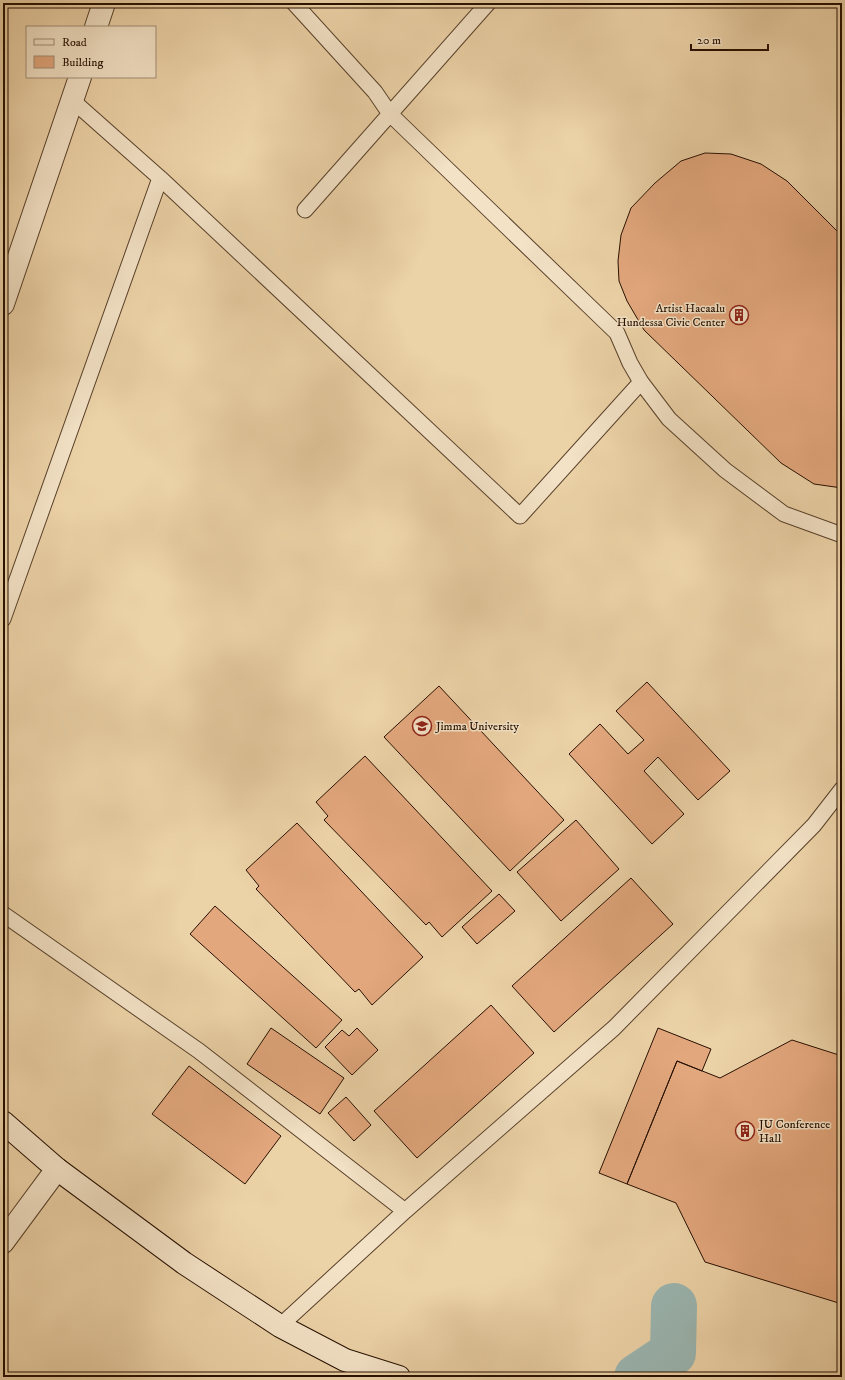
<svg xmlns="http://www.w3.org/2000/svg" width="845" height="1380" font-family="'IM FELL DW Pica',serif">
<rect width="100%" height="100%" fill="#ecd2a7"/>
<filter id="stains"><feTurbulence type="fractalNoise" baseFrequency=".005" numOctaves="4"/><feColorMatrix values="0 0 0 0 .2 0 0 0 0 .09 0 0 0 0 .02 0 0 0 .5 -.17"/></filter>
<radialGradient id="worn" r=".72"><stop offset=".6" stop-color="#630" stop-opacity="0"/><stop offset="1" stop-color="#630" stop-opacity=".3"/></radialGradient>
<g fill="none" stroke-linecap="round" stroke-linejoin="round">
<!-- river -->
<path stroke="#9bb6b1" stroke-width="46" d="M637,1377l36,-24 1,-47"/>
</g>
<!-- building -->
<path fill="#e3a77d" stroke="#271000" d="M705,153l26,1 30,10 26,17 55,55v252l-28,-4 -33,-21 -137,-133 -17,-29 -8,-20 -1,-20 3,-26 10,-27 24,-25 26,-22z
M647,682l83,89 -32,29 -40,-43 -14,14 40,43 -32,30 -83,-90 31,-30 28,30 16,-14 -28,-29z
M439,686l125,134 -54,51 -126,-134z
M365,756l127,135 -50,46 -13,-15 -3,3 -102,-105 4,-4 -12,-14z
M576,820l43,49 -58,52 -44,-49z
M297,823l126,134 -51,48 -13,-16 -4,3 -99,-103 3,-3 -13,-16z
M631,878l42,46 -119,108 -42,-46z
M499,894l16,17 -38,33 -15,-17z
M215,906l127,114 -26,28 -126,-114z
M491,1005l43,48 -117,105 -43,-47z
M271,1028l73,50 -24,36 -73,-50z
M357,1028l21,22 -26,25 -27,-28 17,-17 7,6z
M658,1028l53,21 -9,22 -25,-10 -50,123 -28,-11z
M792,1040l50,16v248l-137,-42 -29,-59 -49,-19 50,-123 43,17z
M189,1066l92,70 -36,48 -93,-70z
M346,1097l25,28 -17,16 -26,-28z"/>
<g fill="none" stroke-linecap="round" stroke-linejoin="round">
<!-- lane casing -->
<g stroke="#58402a" stroke-width="17">
<path id="lane" d="M294,3l81,89 15,22 227,219 13,30 11,19 28,37 56,51 59,44 58,21
M72,100l88,78 360,338 121,-134
M305,210l183,-207
M3,619l157,-441
M3,914l196,137 206,160
M280,1326l125,-115 209,-183 200,-203 28,-36"/>
</g>
<!-- street casing -->
<g stroke="#58402a" stroke-width="24">
<path id="street" d="M96,27l8,-24
M3,304l77,-227
M3,1242l54,-73"/>
</g>
<!-- secondary casing -->
<g stroke="#271000" stroke-width="24">
<path id="secondary" d="M3,1122l54,47 127,94 96,63 65,34 54,17"/>
</g>
<!-- lane -->
<use href="#lane" stroke="#f3e2c6" stroke-width="15"/>
<!-- street -->
<use href="#street" stroke="#f3e2c6" stroke-width="22"/>
<!-- secondary -->
<use href="#secondary" stroke="#f3e2c6" stroke-width="22"/>
</g>
<!-- icons -->
<defs>
<g id="building-ring" transform="scale(1)"><circle r="9.5" fill="#f3e2c6" stroke="#8f2418" stroke-width="1.5"/><path d="M-4-6H4V6H1V3H-1V6H-4ZM-2.5-4.3h1.7v1.8h-1.7ZM.8-4.3h1.7v1.8H.8ZM-2.5-1h1.7V.8h-1.7ZM.8-1h1.7V.8H.8Z" fill="#8f2418"/></g>
<g id="university-ring" transform="scale(1)"><circle r="9.5" fill="#f3e2c6" stroke="#8f2418" stroke-width="1.5"/><path d="M0-5L7-2L0 1L-7-2ZM-4 1L0 2.5L4 1V4Q0 6-4 4Z" fill="#8f2418"/></g>
</defs>
<g fill-rule="evenodd">
<use href="#building-ring" x="739" y="315"/>
<use href="#university-ring" x="422" y="726"/>
<use href="#building-ring" x="745" y="1131"/>
</g>
<g text-anchor="middle" stroke-width="3" stroke-linejoin="round" paint-order="stroke">
<!-- poi labels -->
<g font-size="12" fill="#271000" stroke="#f3e2c6" text-anchor="start">
<text x="725" y="312" text-anchor="end">Artist Hacaalu<tspan x="725" dy="14">Hundessa Civic Center</tspan></text>
<text x="436" y="730">Jimma University</text>
<text x="759" y="1128">JU Conference<tspan x="759" dy="14">Hall</tspan></text>
</g>
</g>
<!-- margin -->
<rect width="845" height="1380" fill="none" stroke="#ecd2a7" stroke-width="16"/>
<rect x="4" y="4" width="837" height="1372" fill="none" stroke="#271000" stroke-width="2"/>
<rect x="8" y="8" width="829" height="1364" fill="none" stroke="#271000"/>
<!-- legend -->
<rect x="26" y="26" width="130" height="52" fill="#f3e2c6" stroke="#a18e77"/>
<rect x="34" y="39" width="20" height="6" fill="#f3e2c6" stroke="#a18e77"/>
<text x="62" y="46" font-size="12" fill="#271000">Road</text>
<rect x="34" y="56" width="20" height="12" fill="#e3a77d" stroke="#a18e77"/>
<text x="62" y="66" font-size="12" fill="#271000">Building</text>
<!-- scale -->
<path d="M691 44v6h77v-6" fill="none" stroke="#271000" stroke-width="2"/>
<text x="697" y="44" font-size="12" fill="#271000" stroke="#f3e2c6" stroke-width="3" paint-order="stroke">20 m</text>
<rect width="100%" height="100%" filter="url(#stains)"/>
<rect width="100%" height="100%" fill="url(#worn)"/>
</svg>
